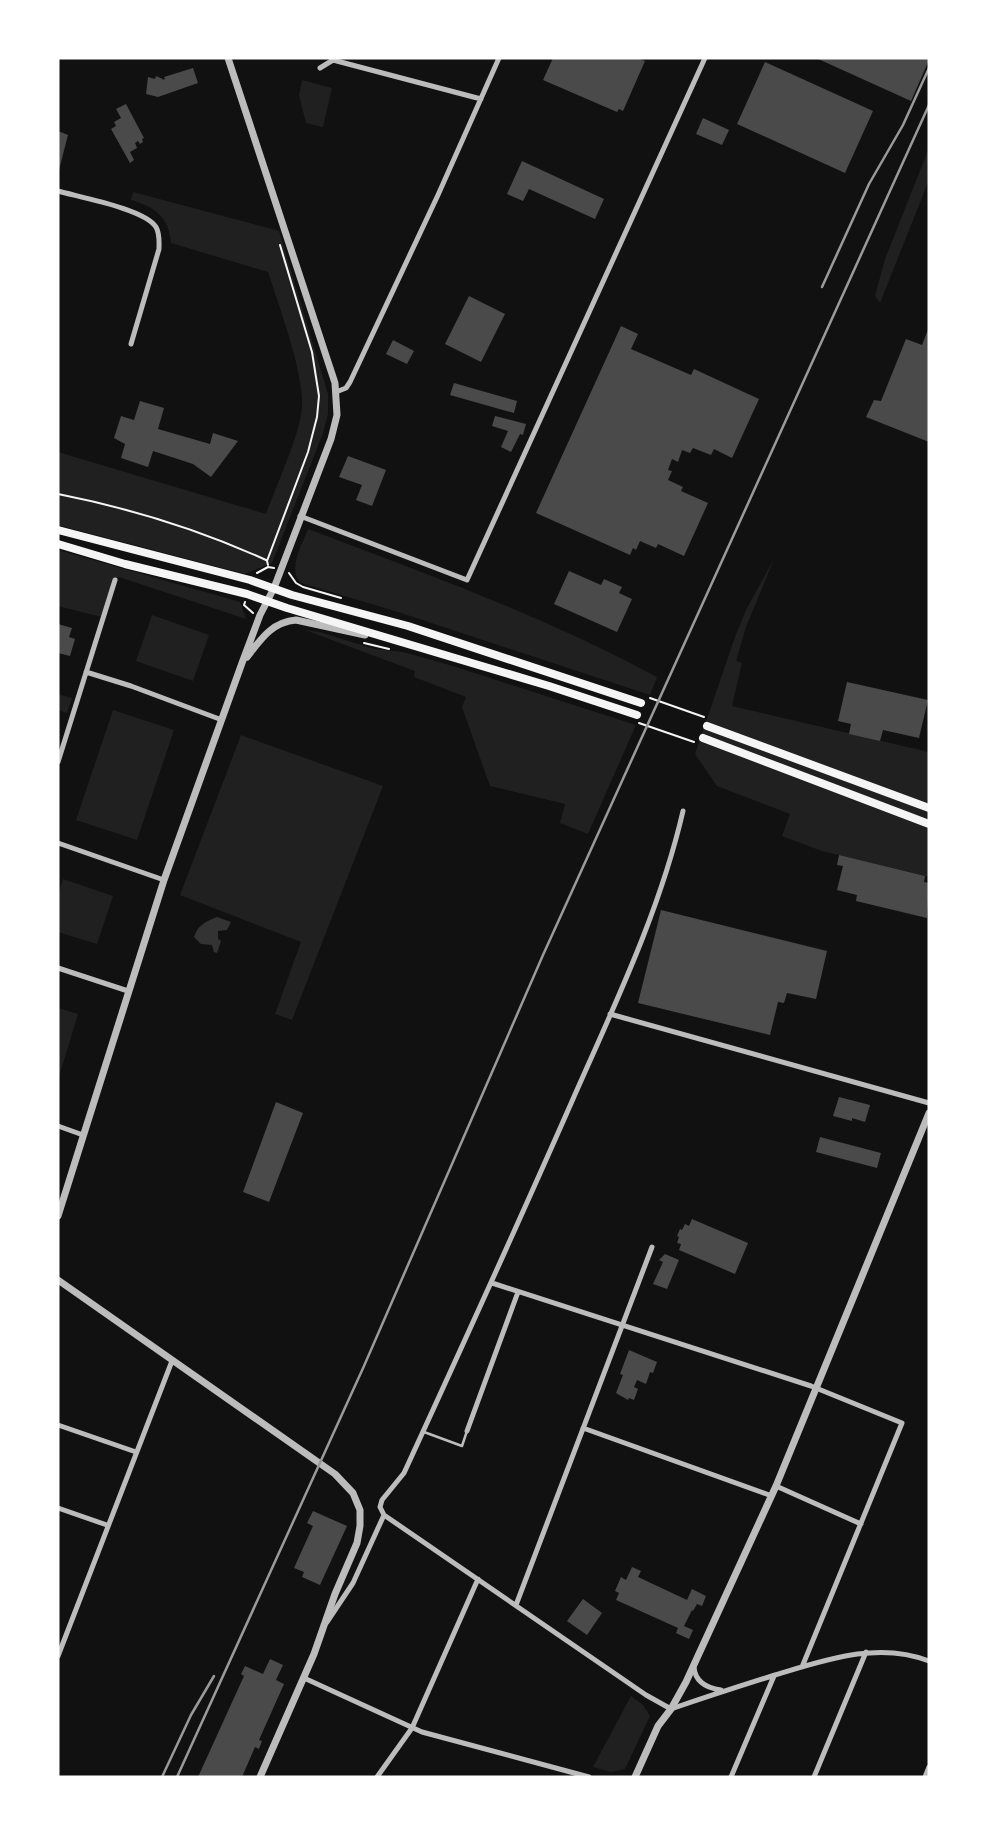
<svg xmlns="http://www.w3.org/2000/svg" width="987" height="1835" font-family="'PT Sans',sans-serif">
<rect width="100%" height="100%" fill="#111"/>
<!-- green -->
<path fill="#202020" d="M302,80l30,8 -9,39 -17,-4 -7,-28z
M929,148v32l-49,123 -5,-7 10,-37z
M133,192l146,39 49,163v20l-5,19 -51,130 -27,11 -187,-49v-73l208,62c10,-28 34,-79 36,-107 2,-35 -23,-100 -34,-135l-97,-29c-2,-26 -16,-36 -40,-43z
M308,529c119,45 238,88 349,148l-7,18 -252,-83 -97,-29c-14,-14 1,-38 7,-54z
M58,550l182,52 6,17 -127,-42 -13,41 -48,-12z
M774,559l-28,68 -10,34 6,2 -10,43 197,46v125l-107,-26 -40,-15 8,-22 -73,-28 -22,-32 40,-117 11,-27z
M152,615l57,20 -16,46 -57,-20z
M305,630l15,2 54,17 29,3 50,14 183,59 -48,109 -28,-11 5,-19 -75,-18 -28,-79 4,-10 -52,-20 1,-6z
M58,694l14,4 -5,15 -9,-3z
M113,710l61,20 -37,110 -61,-20z
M241,735l142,51 -91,234 -17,-6 26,-72 -121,-47z
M63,879l50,17 -16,48 -39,-12v-38z
M58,1008l20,6 -20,66z
M631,1696l12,9 7,11 -25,53 -14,3 -18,-5z"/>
<!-- water -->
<path fill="#333" d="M217,917l14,5 -4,8 -9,1v8l3,2 -4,12 -3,-1 -2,-7 -11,-1 -7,-7c4,-12 11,-15 23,-20z"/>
<!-- building -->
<path fill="#4a4a4a" d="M553,58h84l8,3 -22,50 -4,-2 -2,3 -74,-32z
M816,58h113v2l-18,41z
M765,62l108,49 -28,62 -108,-49z
M193,68l5,15 -40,14 -12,-3 2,-17 7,2 1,-3 7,3 -1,1 3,-1 -1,-2z
M126,104l18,34 -2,1 1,3 -3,2 -2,-3 -3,2 2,5 -7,4 4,8 -4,3 -19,-34 5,-3 -2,-4 7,-4 -5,-9z
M703,118l26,12 -7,15 -26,-11z
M58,131l10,4 -9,35 -1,-1z
M522,161l82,38 -9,20 -66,-30 -6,12 -16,-7z
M469,296l36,18 -24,48 -36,-18z
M621,326l17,8 -7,15 60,26 3,-6 65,30 -27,59 -18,-9 -3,6 -18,-7 -3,5 -8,-3 -4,12 -6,-3 -4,11 4,1 -4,9 15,7 -2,4 27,12 -24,53 -26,-12 -2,4 -16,-7 -4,9 -3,-2 -3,7 -94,-42z
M929,327v115l-63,-25 8,-17 7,1 25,-62 16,6z
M393,340l21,11 -7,13 -21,-10z
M454,383l63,18 -3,12 -64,-18z
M140,401l24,7 -6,21 52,15 3,-11 25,8 -27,36 -18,-13 -40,-13 -5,16 -27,-9 4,-14 -11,-6 7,-22 13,4z
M495,416l31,8 -3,11 -3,-1 -9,18 -10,-5 7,-16 -16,-5z
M348,456l38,14 -14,36 -16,-6 6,-15 -23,-8z
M569,571l32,14 3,-6 18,8 -3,6 13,6 -15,33 -63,-28z
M58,624l14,4 -3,9 6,2 -5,17 -12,-3z
M847,682l81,18 -9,38 -36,-8 -3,11 -31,-7 2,-10 -13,-3z
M839,855l86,21 -1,6 5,1 -2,35 -71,-17 1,-6 -20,-5 6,-24 -6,-1z
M661,910l166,41 -11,48 -29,-6 -3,10 -6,-1 -8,33 -132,-32z
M839,1097l31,8 -5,17 -13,-4v3l-19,-5z
M276,1102l27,11 -34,89 -26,-10z
M820,1137l61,16 -4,15 -61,-16z
M692,1219l56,24 -13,31 -56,-24 2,-6 -4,-1 2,-6 -2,-1 3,-7 2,1 3,-6 4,2z
M665,1254l14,6 -12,29 -14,-5 10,-22 -4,-2z
M629,1350l28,12 -4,11 -3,-1 -4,12 -9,-4 -3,7 4,2 -4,11 -5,-2 -1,2 -12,-7 7,-18 -3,-1z
M313,1511l34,15 -27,59 -18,-8 2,-5 -10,-4 19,-42 -6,-3z
M632,1567l9,4 -3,6 49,23 5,-11 14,7 -4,10 -5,-2 -4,7 -1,-1 -8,16 9,4 -4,9 -13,-6 2,-5 -62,-28 3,-7 -4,-2 6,-14 5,3z
M583,1599l19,14 -15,22 -20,-14z
M270,1659l13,6 -7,15 8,4 -25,56 3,1 -3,8 -4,-2 -13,30h-44l46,-101 -3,-2 4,-8 18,8z"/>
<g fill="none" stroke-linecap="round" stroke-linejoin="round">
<!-- path -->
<path stroke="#f5f5f5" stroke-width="2" d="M58,494c71,14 142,36 208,66
M268,565l-1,-4 41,-109 9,-35 2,-21 -7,-44 -32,-107
M257,573l11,-6 6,1
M289,573l7,10 7,4 38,11
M245,602l-1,3 9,8
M364,643l25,6
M650,698l54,19
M639,723l55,19"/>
<!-- service -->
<path stroke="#bcbcbc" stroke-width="2.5" d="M424,1432l38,14 5,-15"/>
<!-- minor -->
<path stroke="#bcbcbc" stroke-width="5" d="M320,68l13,-8 148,39
M58,191c21,6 87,18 98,36 4,7 3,15 3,22l-28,95
M336,392l10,-4 4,-6 88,-187 61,-137
M300,516l167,64 238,-522
M86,672l45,14 91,34
M58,762l57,-182
M58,843l106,37
M58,968l70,23
M610,1014l319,89
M58,1126l25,9
M492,1283l319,103 91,37 -100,244
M58,1425l78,27
M583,1428l189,68
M467,1431l51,-139
M776,1486l85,38
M58,1508l49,17
M384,1515l-4,-8 2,-7 22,-27c57,-124 114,-249 169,-374 41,-93 87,-188 110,-288
M384,1515l262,180 25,14c35,-12 69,-23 104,-34 50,-15 103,-34 154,-14
M516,1605l136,-358
M327,1622l26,-39 31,-68
M58,1656l114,-295
M694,1667c1,15 13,21 27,23
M304,1678l118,54 167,45
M377,1777l35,-49 66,-149
M731,1777l43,-101
M814,1777l52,-125
M925,1777l4,-10"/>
<!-- tertiary -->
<path stroke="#bcbcbc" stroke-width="7" d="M247,657c14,-18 25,-35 49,-37l69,15
M58,1216l106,-336 78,-217 18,-48 14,-27 57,-149 6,-24 -2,-32 -107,-325
M58,1280l277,194 18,19 7,17v16l-3,17 -22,51 -21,60 -54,123
M635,1777l23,-51 13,-17 15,-27 90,-196 153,-373"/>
<!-- secondary -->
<path stroke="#f5f5f5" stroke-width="8" d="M58,530l192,50 42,15 116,31 233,77
M58,544l67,20 122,30 40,14 262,78 88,29
M707,726l222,82
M703,738l226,86"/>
<!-- rail -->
<path stroke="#9a9a9a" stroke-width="2.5" d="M822,287l47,-103 34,-59 26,-57
M162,1777l29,-62 23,-39
M177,1777l187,-411 179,-411 386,-850"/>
</g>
<!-- border -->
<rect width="987" height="1835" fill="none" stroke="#ffffff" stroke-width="119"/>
</svg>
